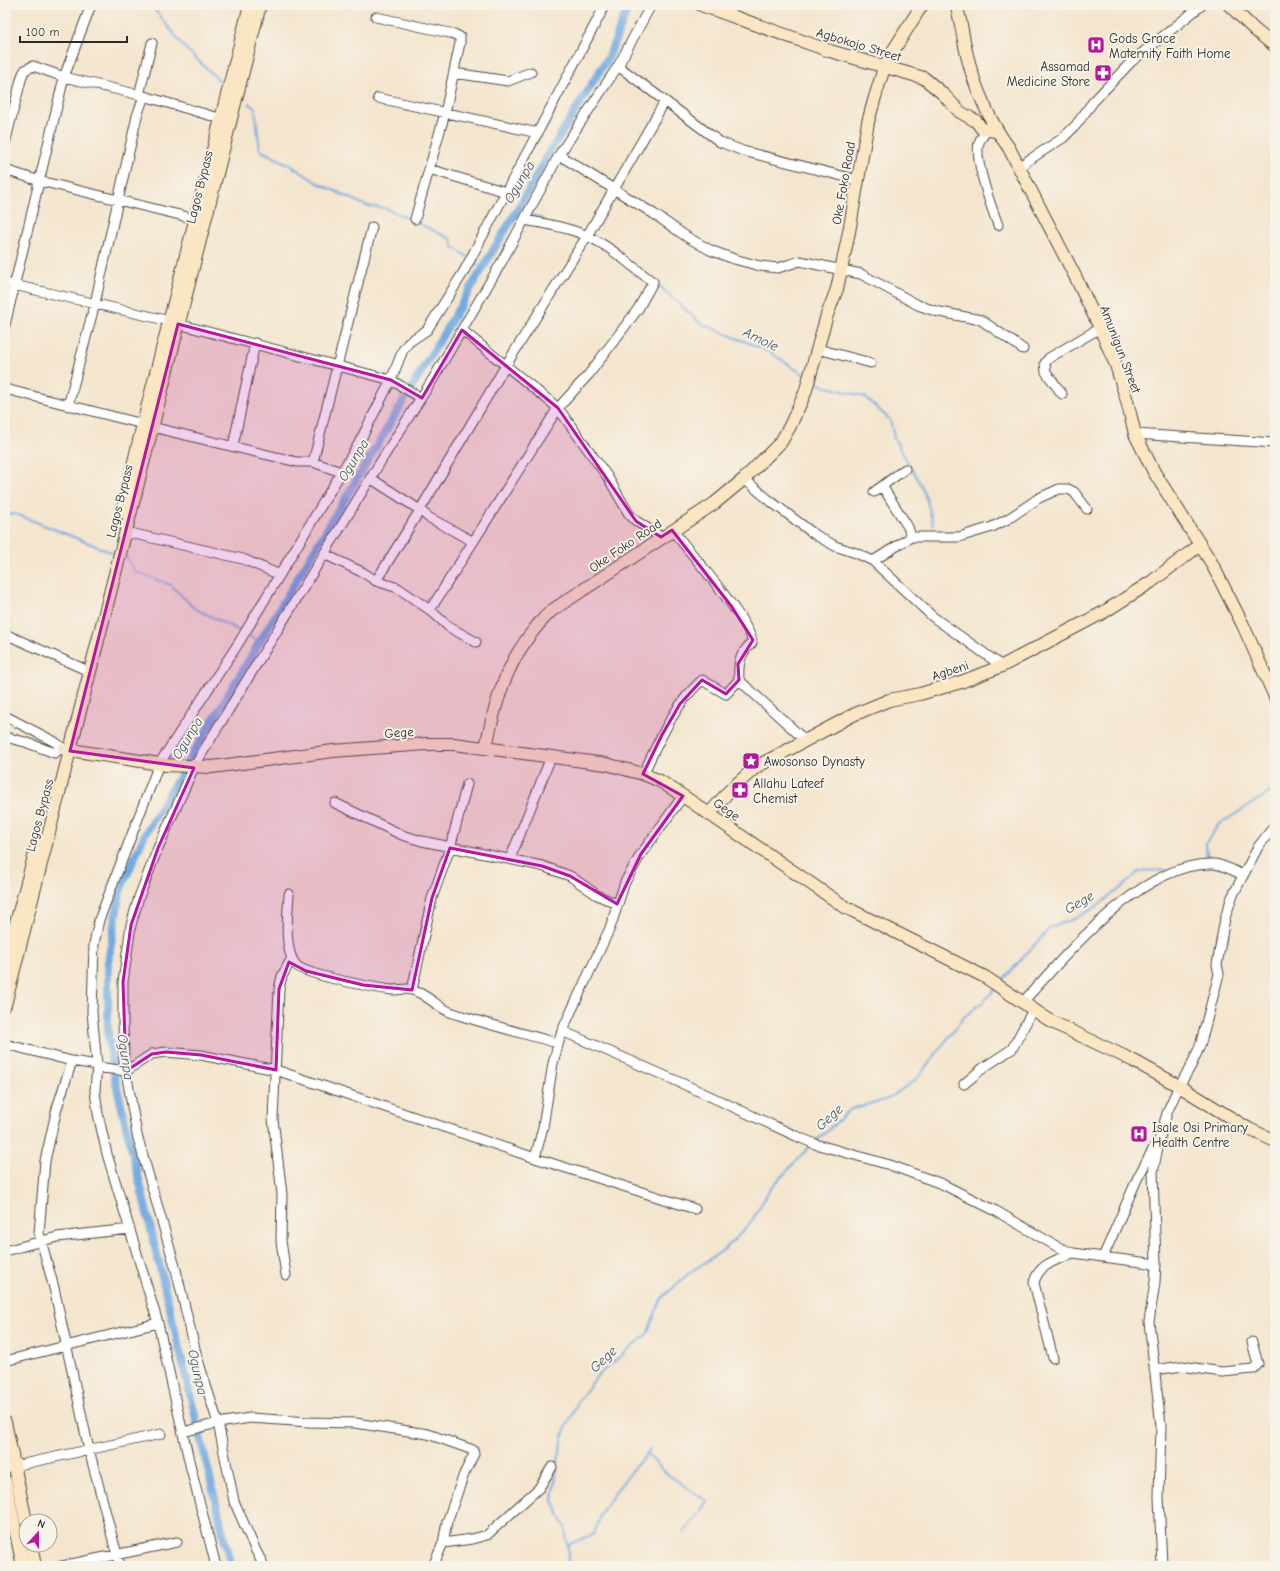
<svg xmlns="http://www.w3.org/2000/svg" width="1280" height="1571" font-family="'Comic Neue',sans-serif">
<rect width="100%" height="100%" fill="#f7f3e8"/>
<filter id="ink" filterUnits="userSpaceOnUse"><feTurbulence type="fractalNoise" baseFrequency=".025" numOctaves="2"/><feDisplacementMap in="SourceGraphic" scale="8" xChannelSelector="R" yChannelSelector="G"/><feConvolveMatrix kernelMatrix="1 2 1 2 8 2 1 2 1" color-interpolation-filters="sRGB"/></filter>
<filter id="wash" filterUnits="userSpaceOnUse"><feTurbulence type="fractalNoise" baseFrequency=".012" numOctaves="4" result="noise"/><feDisplacementMap in="SourceGraphic" scale="16" xChannelSelector="R" yChannelSelector="G"/><feGaussianBlur stdDeviation="0.9" result="paint"/><feColorMatrix in="noise" values="0 0 0 0 0 0 0 0 0 0 0 0 0 0 0 0 0 1.4 0 .05"/><feComposite in="paint" operator="in"/></filter>
<g filter="url(#wash)">
<rect width="100%" height="100%" fill="#f4e5ce"/>
<g fill="none" stroke-linecap="round" stroke-linejoin="round">
<!-- stream -->
<path stroke="#72abe2" stroke-width="2" d="M151,5l34,43 38,36
M249,103l6,6 5,41 30,15 26,17 51,24 18,2 27,12
M530,214l15,6
M416,222l35,17 2,8 15,10
M473,261l10,7
M655,282l45,41 68,28 38,25
M813,380l11,6 41,11 25,23 4,18 28,49 6,17 5,21
M5,514h11l100,40
M124,557l3,1 7,13 37,14 23,23 48,24
M246,634l13,8
M1202,861l5,-1 -1,-17 12,-18 57,-36
M1001,982l49,-54 26,-10 18,-10 27,-20 19,-17 27,-1
M816,1141l35,-32 37,-10 29,-20 47,-62 19,-15 13,-14
M647,1454l20,20 40,27 -11,17 -13,15
M567,1545l27,-11 9,-25 28,-38 16,-17 3,-6
M566,1566l3,-11 -4,-27 -12,-28 4,-34 7,-34 15,-32 19,-25 49,-41 14,-35 28,-26 36,-24 25,-25 20,-35 41,-44"/>
<!-- canal -->
<path stroke="#72abe2" stroke-width="8" d="M231,1566l-116,-487 -7,-44v-73l12,-71 25,-57 373,-625 28,-51 63,-102 20,-51"/>
</g>
</g>
<g filter="url(#ink)">
<g fill="none" stroke-linecap="round" stroke-linejoin="round">
<!-- street casing -->
<g stroke="#494743" stroke-width="11">
<path id="street" d="M376,17l78,17 6,3v6l-15,70 -30,106
M618,66l102,76 23,9 115,29
M454,73l54,8 23,-9
M139,95l13,-52
M378,98l160,35
M987,130c-2,3 -5,7 -7,10 -8,15 12,69 18,85
M5,143l17,-67 3,-6 8,-4 31,11 80,19 78,23
M559,155l95,59 33,23 23,13 24,9 26,7 18,2 22,-7 61,13 57,31 17,6 46,9 42,29
M1018,167l45,-29 13,-13 17,-23 38,-40 71,-57
M429,169l77,23
M5,170l35,11 156,38
M5,283l165,38
M178,324l213,56 30,18
M5,325l59,-248 27,-72
M462,330l96,78 49,68 22,38 7,7 25,16
M818,349l53,14
M5,389l138,35
M1062,394l-16,-22 -1,-9 4,-5 51,-30
M68,406l27,-103 42,-187 7,-20
M152,427l145,35h16l59,-235
M1135,434l140,9
M233,446l22,-103
M313,462l28,10
M370,478l50,32 8,7 44,24
M744,479l25,21 45,34 21,12 21,7 17,8 60,56 69,49
M882,486l26,41 3,10
M874,492l31,-23
M126,532l117,27 37,16
M324,554l40,19 12,8 22,7 32,22 19,17 27,15
M873,561l38,-24h48l33,-10 16,-8 31,-21 20,-9h9l6,3 13,17
M376,581l44,-71 86,-145 81,-129 78,-135
M430,610l128,-202 31,-34 49,-65 15,-27c-22,-16 -41,-35 -66,-46 -19,-9 -42,-12 -62,-16
M5,634l79,35
M739,680l67,61
M5,716l50,26 9,7
M5,737l20,5 30,11 6,-6
M643,774c16,-33 31,-69 59,-94l24,14 13,-14c-1,-16 0,-26 13,-37 2,-17 -66,-96 -80,-113
M335,803l67,32 20,6 120,25 28,10 27,19 20,9
M510,859l41,-102
M289,894c-1,18 -6,56 7,71 9,10 80,23 96,25 5,0 10,-1 15,-1 17,2 28,17 43,23 35,12 72,21 107,31
M412,990l20,-92 18,-50 17,-64
M1022,1003c44,-48 122,-143 192,-139 10,1 20,7 29,11
M562,1031l117,51 117,54 19,8 75,21 52,19 54,27 60,35 17,7 83,11
M5,1044l67,17 25,4v2l29,4 26,-17 14,-2 35,3 75,15 259,88 160,51
M72,1061l-15,47 -12,53 -6,72 15,55 35,162 31,116
M964,1084l19,-16 29,-19 21,-39
M535,1158l8,-31 10,-64 9,-32 48,-103 15,-46 16,-28 42,-58
M5,1251l52,-14 73,-8
M1103,1257l35,-80 17,-31
M286,1275l-5,-34 1,-47 -9,-75 6,-130 3,-13 10,-18
M1053,1358l-19,-75c4,-19 23,-23 39,-30
M5,1361l153,-38
M1154,1370l28,-4 40,6 31,-3 5,-5 -6,-22
M183,1432l35,-9 32,-5 59,4 46,1 73,11 45,16 1,4 -10,20 -17,48 -4,21 -10,23
M5,1468l156,-34
M443,1543l29,-4 15,-4 52,-47 13,-21
M62,1566l115,-24
M216,1566l-25,-97 -33,-146 -51,-169 -9,-40 -3,-23 2,-26 -5,-53 2,-68 5,-24 60,-156 79,-120 121,-201 32,-63 12,-30 6,-8 18,-12 36,-57 137,-258 4,-10
M264,1566l-8,-15 -22,-50 -16,-78 -21,-66 -21,-87 -39,-135 -13,-75 -1,-38v-40l8,-57 8,-28 19,-49 36,-81 13,-22 182,-297 44,-69 68,-116 58,-108 59,-89 33,-61
M1162,1566l-3,-69 2,-71 -12,-104 6,-40 1,-18 -3,-92 7,-35 8,-27 11,-24 12,-20 9,-20 19,-72 -2,-9 8,-47 7,-21 26,-50 17,-22"/>
</g>
<!-- secondary casing -->
<g stroke="#494743" stroke-width="14">
<path id="secondary" d="M701,5l129,46 94,27 18,15 18,19 16,9 6,8 14,2
M956,5c6,18 7,36 12,54 7,29 23,65 41,89l67,130 24,50 16,37 11,36 8,33 19,38 57,90 32,63 32,72
M1229,5l27,26 19,15
M122,512l21,-88 107,-419
M486,747c11,-54 24,-96 65,-136l164,-108 29,-24 37,-37 9,-16 15,-33 22,-78 10,-26 12,-57 19,-110 7,-25 9,-29 9,-17 29,-46
M64,749l102,16 46,2 121,-16 93,-7h28l152,20 37,10 17,7 23,15 162,111 140,70 67,45 80,38 47,26 70,43 26,12
M709,814l20,-23 27,-24 97,-52 36,-15 31,-6 41,-12 41,-16 102,-54 47,-30 49,-37
M5,963l33,-121
M5,1005l255,-1000
M5,1422l21,99
M5,1481l18,85
M31,1545l4,21"/>
</g>
<!-- street -->
<use href="#street" stroke="#fff" stroke-width="9"/>
<!-- secondary -->
<use href="#secondary" stroke="#fbe6c4" stroke-width="12"/>
</g>
</g>
<!-- marked area -->
<path fill="#b5179e" fill-opacity="0.2" stroke="#b5179e" stroke-width="3" stroke-linejoin="round" d="M178,324l213,56 31,18 40,-68 96,78 78,113 25,16 11,-7 60,77 21,33 -15,24 1,16 -13,14 -24,-14 -22,24 -18,31 -19,39 40,22 -42,58 -24,50 -47,-28 -28,-10 -92,-18 -18,50 -20,92 -49,-5 -57,-14 -17,-9 -10,27 -3,81 -75,-15 -35,-3 -14,2 -26,17 -3,-89 8,-57 27,-77 36,-80 -124,-17z"/>
<!-- icons -->
<defs>
<g id="hospital-square" transform="scale(0.9)"><rect x="-9" y="-9" width="18" height="18" rx="4" fill="#b5179e" stroke="#f7f3e8"/><path d="M-5-5h3v3.5h4V-5h3V5h-3V1.5h-4V5h-3Z" fill="#fff"/></g>
<g id="pharmacy-square" transform="scale(0.9)"><rect x="-9" y="-9" width="18" height="18" rx="4" fill="#b5179e" stroke="#f7f3e8"/><path d="M-2-6h4v4h4v4h-4v4h-4v-4h-4v-4h4Z" fill="#fff"/></g>
<g id="sight-square" transform="scale(0.9)"><rect x="-9" y="-9" width="18" height="18" rx="4" fill="#b5179e" stroke="#f7f3e8"/><path d="M0-6L1.8-2.2L6-1.7L2.9 1.2L3.7 5.4L0 3.3L-3.7 5.4L-2.9 1.2L-6-1.7L-1.8-2.2Z" fill="#fff"/></g>
</defs>
<g fill-rule="evenodd">
<use href="#hospital-square" x="1096" y="45"/>
<use href="#pharmacy-square" x="1103" y="73"/>
<use href="#sight-square" x="751" y="761"/>
<use href="#pharmacy-square" x="740" y="790"/>
<use href="#hospital-square" x="1139" y="1134"/>
</g>
<g text-anchor="middle" stroke-width="4" stroke-linejoin="round" paint-order="stroke">
<!-- poi labels -->
<g font-size="13" fill="#2b2b2b" stroke="#f7f3e8" text-anchor="start">
<text x="1109" y="43">Gods Grace<tspan x="1109" dy="15">Maternity Faith Home</tspan></text>
<text x="1090" y="71" text-anchor="end">Assamad<tspan x="1090" dy="15">Medicine Store</tspan></text>
<text x="764" y="766">Awosonso Dynasty</text>
<text x="753" y="788">Allahu Lateef<tspan x="753" dy="15">Chemist</tspan></text>
<text x="1152" y="1132">Isale Osi Primary<tspan x="1152" dy="15">Health Centre</tspan></text>
</g>
<!-- street labels -->
<g font-size="13" fill="#2b2b2b" stroke="#f7f3e8">
<text transform="translate(859 44) rotate(17)" y="5">Agbokojo Street</text>
<text transform="translate(843 183) rotate(-80)" y="5">Oke Foko Road</text>
<text transform="translate(199 187) rotate(-76)" y="5">Lagos Bypass</text>
<text transform="translate(1121 349) rotate(69)" y="5">Amunigun Street</text>
<text transform="translate(119 501) rotate(-76)" y="5">Lagos Bypass</text>
<text transform="translate(625 545) rotate(-34)" y="5">Oke Foko Road</text>
<text transform="translate(950 670) rotate(-18)" y="5">Agbeni</text>
<text transform="translate(399 732) rotate(-4)" y="5">Gege</text>
<text transform="translate(727 809) rotate(35)" y="5">Gege</text>
<text transform="translate(39 815) rotate(-75)" y="5">Lagos Bypass</text>
</g>
<!-- water labels -->
<g font-size="14" font-style="italic" fill="#44586b" stroke="#f7f3e8">
<text transform="translate(519 182) rotate(-59)" y="5">Ogunpa</text>
<text transform="translate(761 339) rotate(26)" y="5">Amole</text>
<text transform="translate(353 460) rotate(-59)" y="5">Ogunpa</text>
<text transform="translate(187 738) rotate(-59)" y="5">Ogunpa</text>
<text transform="translate(1079 902) rotate(-30)" y="5">Gege</text>
<text transform="translate(126 1057) rotate(81)" y="5">Ogunpa</text>
<text transform="translate(829 1117) rotate(-42)" y="5">Gege</text>
<text transform="translate(603 1359) rotate(-43)" y="5">Gege</text>
<text transform="translate(198 1372) rotate(77)" y="5">Ogunpa</text>
</g>
</g>
<!-- margin -->
<rect width="1280" height="1571" fill="none" stroke="#f7f3e8" stroke-width="20"/>
<!-- north arrow -->
<g transform="translate(38 1533) rotate(21)"><circle r="19" fill="#f7f3e8" stroke="#a5a39c"/>
<path d="M0-3L7 15L0 10L-7 15Z" fill="#b5179e"/>
<text y="-6" font-size="11" font-weight="bold" text-anchor="middle" fill="#2b2b2b">N</text>
</g>
<!-- scale -->
<path d="M20 36v6h107v-6" fill="none" stroke="#2b2b2b" stroke-width="2"/>
<text x="26" y="36" font-size="12" fill="#2b2b2b" stroke="#f7f3e8" stroke-width="3" paint-order="stroke">100 m</text>
</svg>
